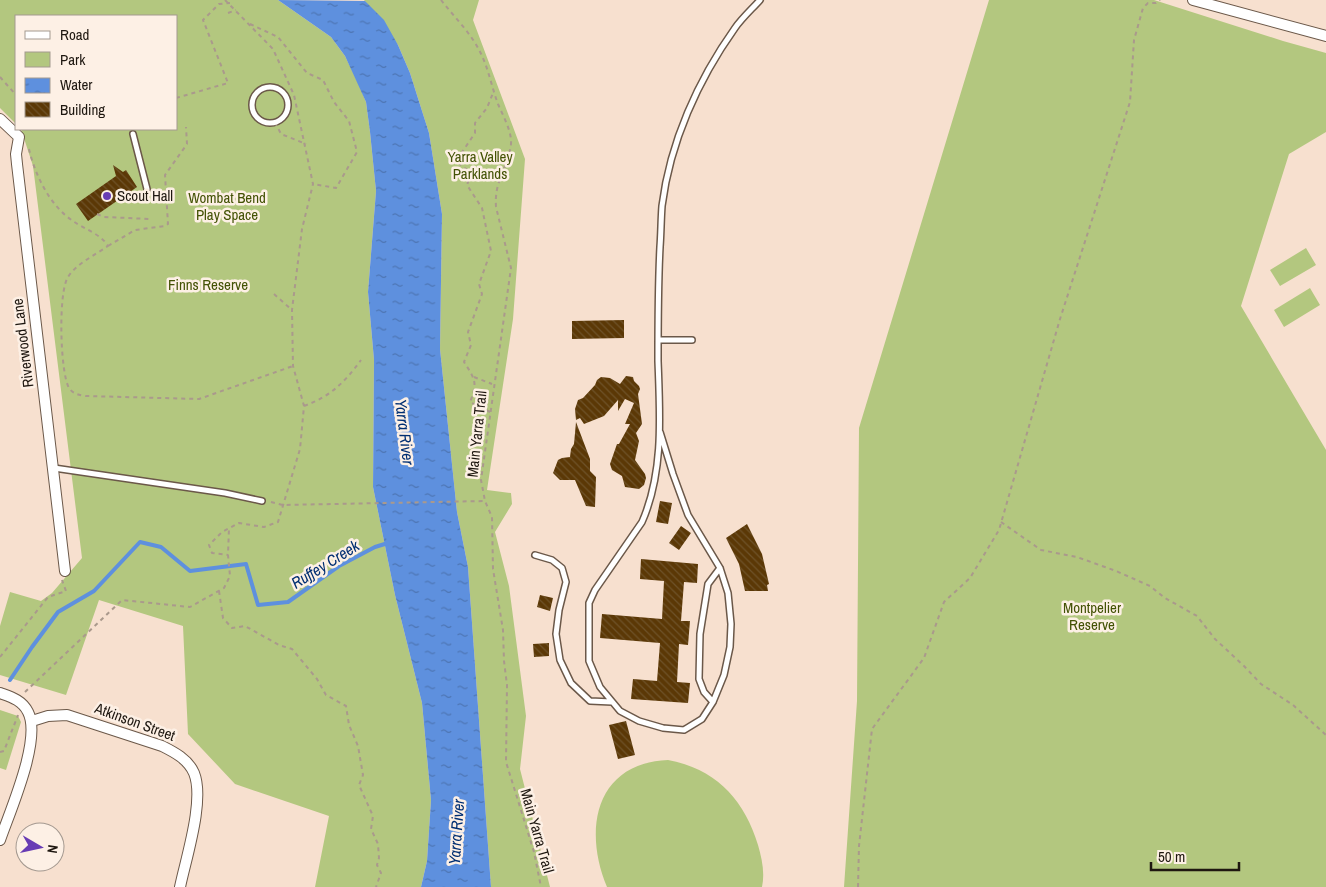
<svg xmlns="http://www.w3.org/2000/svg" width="1326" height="887" font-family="'Archivo Narrow',sans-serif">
<defs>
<pattern id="water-ripples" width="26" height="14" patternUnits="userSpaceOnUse" patternTransform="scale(1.25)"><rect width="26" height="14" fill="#5e90de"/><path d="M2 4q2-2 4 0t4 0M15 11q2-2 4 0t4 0" fill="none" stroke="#4d75b3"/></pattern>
<pattern id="building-back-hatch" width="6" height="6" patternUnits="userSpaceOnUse" patternTransform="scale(1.25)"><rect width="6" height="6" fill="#5b3806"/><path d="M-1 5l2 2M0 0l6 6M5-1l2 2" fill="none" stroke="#6e5229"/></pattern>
</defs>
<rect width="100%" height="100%" fill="#f7e0cf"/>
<!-- park -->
<path fill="#b3c77f" d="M0,0h278l53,37 14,19 14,29 7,17 4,30 6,59 -8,101 6,68 -1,127 22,108 27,108 9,97 -4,61 -6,26h-106l14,-71 -94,-32 -47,-50 -5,-108 -84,-26 -33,95 -66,-20v-49l10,-34 31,9 11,-8 30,-35 -49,-392 -12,-37h155v-113h-160v108l-16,-16z
M364,0h115l-6,20 52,139 -12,160 -26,171 24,3 1,11 -17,28 14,54 17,130 -6,53 30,118h-59l-23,-320 -11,-55 -17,-163 2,-135 -13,-81 -19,-60 -12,-28z
M989,0h165l129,41 43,12v79l-37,22 -48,152 85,144v437h-482l13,-186 2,-273z
M1306,248l10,17 -36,21 -10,-16z
M1310,288l10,17 -36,22 -10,-17z
M0,710l18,6 3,6 -15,48 -6,-2z
M668,760c48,9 76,39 90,85 4,14 7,28 4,42h-155c-24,-57 -12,-124 61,-127z"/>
<!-- water -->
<path fill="url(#water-ripples)" d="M278,0l87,1 19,19 14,25 12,28 19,60 13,81 -2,135 17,163 11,55 23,320h-70l6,-26 4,-61 -9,-97 -27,-108 -22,-108 1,-127 -6,-68 8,-101 -6,-59 -4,-30 -21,-46 -14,-19z"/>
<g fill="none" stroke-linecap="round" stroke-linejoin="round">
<!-- stream -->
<path stroke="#5e90de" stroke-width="4" d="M10,680l22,-33 26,-35 36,-21 46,-49 21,5 29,24 56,-7 12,41 30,-3 51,-36 36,-19 13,-4"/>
</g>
<!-- building -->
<path fill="url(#building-back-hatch)" d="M113,165l10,7 3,-2 11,17 -49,34 -12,-17 40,-28z
M624,320v18l-52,1v-18z
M626,376l7,1 1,4 5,5 1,3 -2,5 4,30 -6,9 3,8 -4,19 10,14 1,4 -2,7 -5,4 -14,-2 -3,-11 -10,-6 -2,-6 7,-20h2l11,-20h-5l9,-21 -9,-4 -7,12v-11l-14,16 -20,8 -4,-6 -4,2 -1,-11 3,-9 5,-2 12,-13 2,-5 4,-3 9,1 10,6z
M576,422l14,37v12l6,6 -1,30 -9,-1 -11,-26h-15l-7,-7 5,-13 4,-2 8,-1 1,-8 3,-5z
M660,501l12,2 -4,21 -12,-2z
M747,524l15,30 7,30 -2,1 1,6h-23l-6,-27 -13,-26z
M681,526l10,7 -12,17 -10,-7z
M641,559l57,5 -1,19 -13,-1 -3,39h9l-2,24 -9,-1 -2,38 13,1 -2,20 -57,-4 2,-20 24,2 3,-38 -60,-5 2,-24 60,5 2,-38 -24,-2z
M540,595l13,3 -3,13 -13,-4z
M549,643v13l-15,1 -1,-13z
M626,721l9,34 -17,4 -9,-34z"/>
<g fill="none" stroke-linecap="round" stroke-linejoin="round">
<!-- lane casing -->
<g stroke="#6b5849" stroke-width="8">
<path id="lane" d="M252 105a18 18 0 1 1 36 0a18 18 0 1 1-36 0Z
M133,134l14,55
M658,340h34
M660,432l13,42 15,41 32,53 8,25 3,31 -1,23 -6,28 -11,27 -11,17 -18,11 -21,-2 -24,-7 -19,-10 -20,-24 -11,-26v-58l6,-13 47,-68c22,-50 18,-107 16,-161 0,-38 0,-75 2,-114 1,-13 1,-28 2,-41 8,-64 36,-126 73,-178 7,-10 17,-19 25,-28
M54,468l171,25 37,8
M535,555l17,5 10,8 4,14 -7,28 -3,24 4,26 11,23 19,18 22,1
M713,702l-9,-10 -5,-13 1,-45 8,-50 12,-16"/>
</g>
<!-- street casing -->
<g stroke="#6b5849" stroke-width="12">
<path id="street" d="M1193,0l133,36
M0,119l19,18 -3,17 1,10 48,407
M0,693c11,4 22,7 28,19 14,27 -18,99 -28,128
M32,721l16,-5 19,-1 95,31c12,6 26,13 32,27 11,27 -8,85 -14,114"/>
</g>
<!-- path -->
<path stroke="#aa998c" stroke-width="2" stroke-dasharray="4 4" stroke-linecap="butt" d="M225,0l48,49 21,46 19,89 -11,45 -10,81 1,56 11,40 -4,43 -22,73 -14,5 -25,-4 -17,9 -13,13 3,8 16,2
M441,0c14,18 32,35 41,56 7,15 10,32 16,48 5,12 14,27 13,40 -3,24 -17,36 -15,63l15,61 -30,212 4,21 7,16 1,52 10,61 1,31 3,24 -1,77 28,90 7,35
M228,13l8,-3
M250,24l28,13 29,36 16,7 11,22 15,19 8,31 -21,36 -23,-4
M0,77l16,18
M176,98l52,-15 -25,-63 16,-16 11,-1
M275,122l6,12 25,10
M29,149c6,26 21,57 44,72 11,8 28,13 35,25 -13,9 -32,18 -40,31 -10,15 -8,95 1,111 4,6 10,7 17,8l113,3 94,-33
M97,214l7,3 47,2
M108,246l27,-16 30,-4 3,-2 -3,-49 22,-31 -1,-17
M274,294l18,16
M474,377l18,7
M304,406c27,-10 40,-23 57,-46
M490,412l-20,-10c8,-19 5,-23 -6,-40l7,-17 -3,-13 14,-38 -3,-10 12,-33 -9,-43 -15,-23 4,-12 -15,-12 19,-28v-10l12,-15 6,-15
M271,502l12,3 202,-4
M1001,522l40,28 36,7 39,14 34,15 15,12 32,18 18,23 29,27 17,18 32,21 33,30
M219,591l4,27 9,10 13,-2 34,19 13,4 25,30 9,16 20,11 3,19 9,21 5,29 -4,10 14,31 -2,13 7,15 1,14 -2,7 4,8 -5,14
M0,657l48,-60 18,-6 -4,-11
M25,692l97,-92 68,7 34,-19 6,-12 -2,-21 1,-27
M0,752l4,-1 14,-36
M858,887l1,-41 13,-117 52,-71 20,-56 26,-24 29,-48 61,-211 70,-217 4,-62 9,-32 5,-5h8l4,-3"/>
<!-- lane -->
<use href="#lane" stroke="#fff" stroke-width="5"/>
<!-- street -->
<use href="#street" stroke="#fff" stroke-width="10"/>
</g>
<!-- markers -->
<circle fill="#683cb4" stroke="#fdf0e5" stroke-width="2" cx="107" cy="196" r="5"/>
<g text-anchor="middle" stroke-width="5" stroke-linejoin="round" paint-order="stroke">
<!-- park labels -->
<g font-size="15" fill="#435205" stroke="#fdf0e5">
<text x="480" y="162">Yarra Valley<tspan x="480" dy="17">Parklands</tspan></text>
<text x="227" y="203">Wombat Bend<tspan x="227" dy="17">Play Space</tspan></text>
<text x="208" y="290">Finns Reserve</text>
<text x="1092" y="613">Montpelier<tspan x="1092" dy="17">Reserve</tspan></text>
</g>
<!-- poi labels -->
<g font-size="15" fill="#1e1710" stroke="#fdf0e5" text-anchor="start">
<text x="117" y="201">Scout Hall</text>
</g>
<!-- street labels -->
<g font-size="15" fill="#1e1710" stroke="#fdf0e5">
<text transform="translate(23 343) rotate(-97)" y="5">Riverwood Lane</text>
<text transform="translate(477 434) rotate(-84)" y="5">Main Yarra Trail</text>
<text transform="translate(135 722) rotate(20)" y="5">Atkinson Street</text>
<text transform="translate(537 831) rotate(74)" y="5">Main Yarra Trail</text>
</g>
<!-- water labels -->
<g font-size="16" font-style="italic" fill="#002e72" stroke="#fdf0e5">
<text transform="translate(405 432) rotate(83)" y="6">Yarra River</text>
<text transform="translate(325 564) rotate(-32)" y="6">Ruffey Creek</text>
<text transform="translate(456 832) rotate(-86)" y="6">Yarra River</text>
</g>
</g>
<!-- legend -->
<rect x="15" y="15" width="162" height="115" fill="#fdf0e5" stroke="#a49990"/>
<rect x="25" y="31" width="25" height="8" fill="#ffffff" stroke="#a49990"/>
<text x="60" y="40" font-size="15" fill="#1e1710">Road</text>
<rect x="25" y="52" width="25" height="15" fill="#b3c77f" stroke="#a49990"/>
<text x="60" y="65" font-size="15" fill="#1e1710">Park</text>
<rect x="25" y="78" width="25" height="15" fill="url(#water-ripples)" stroke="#a49990"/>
<text x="60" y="90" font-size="15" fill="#1e1710">Water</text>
<rect x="25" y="102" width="25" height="15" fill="url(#building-back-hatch)" stroke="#a49990"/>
<text x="60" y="115" font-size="15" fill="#1e1710">Building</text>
<!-- north arrow -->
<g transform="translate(40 847) rotate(99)"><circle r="24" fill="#fdf0e5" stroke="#a49990"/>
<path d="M0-4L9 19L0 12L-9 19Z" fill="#683cb4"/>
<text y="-8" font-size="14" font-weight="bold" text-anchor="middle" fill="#1e1710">N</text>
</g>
<!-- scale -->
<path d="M1151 862v8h88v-8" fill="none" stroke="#1e1710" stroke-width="2.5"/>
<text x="1158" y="862" font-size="15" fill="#1e1710" stroke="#fdf0e5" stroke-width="4" paint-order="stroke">50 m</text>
</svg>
